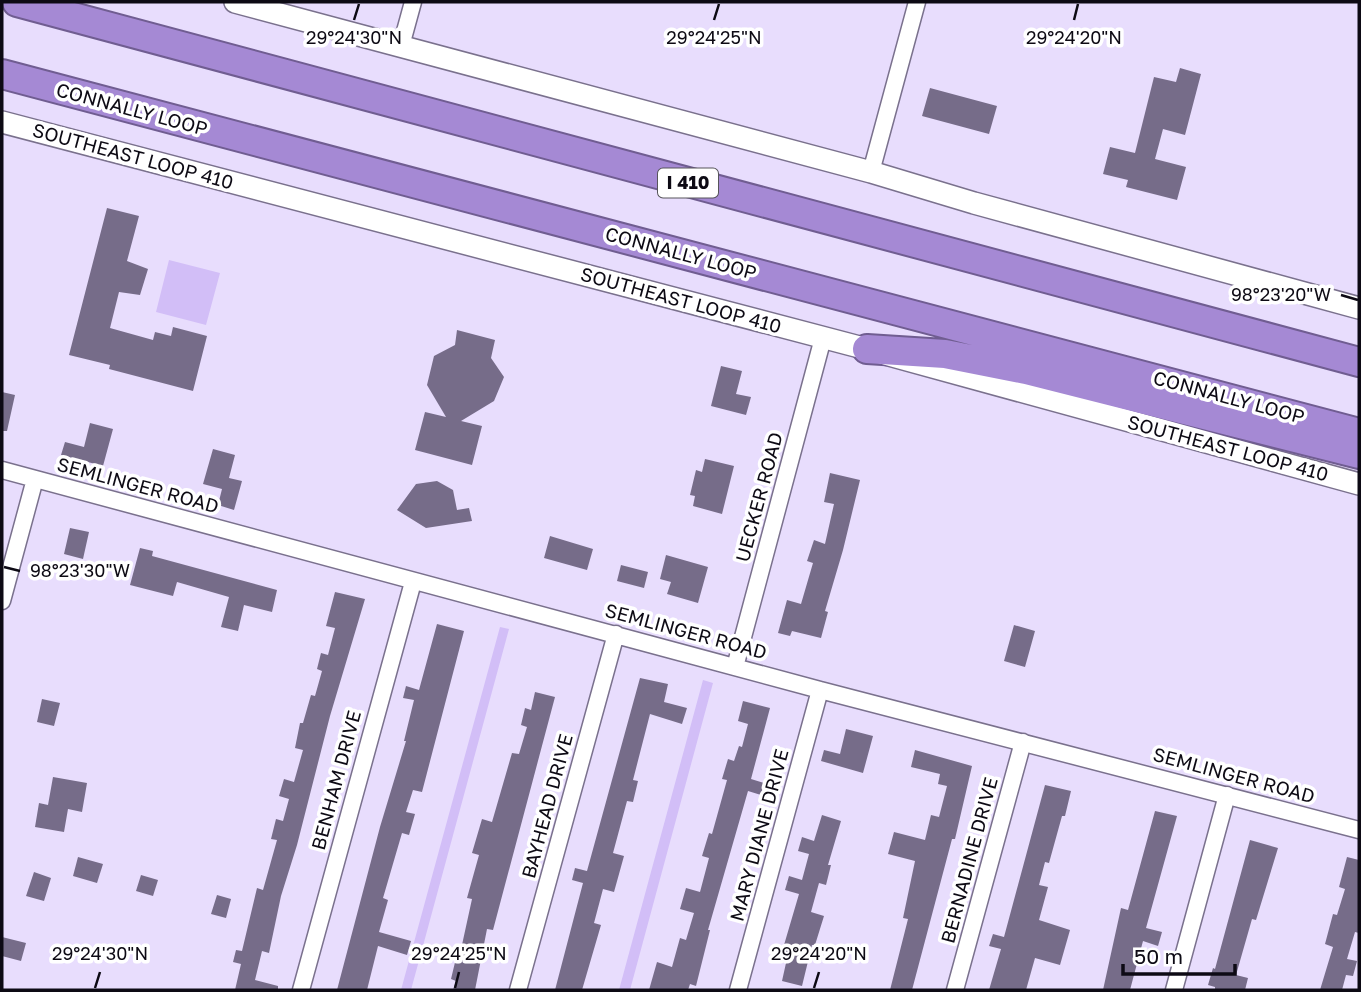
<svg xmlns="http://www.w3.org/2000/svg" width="1361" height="992" font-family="'Golos Text',sans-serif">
<rect width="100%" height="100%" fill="#e8ddfd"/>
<!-- green -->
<path fill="#d2bef7" d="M169,260l51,13 -14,52 -50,-13z
M500,627l9,2 -98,361h-10z
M703,680l10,3 -83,307h-11z"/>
<!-- building -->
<path fill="#766c89" d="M1180,68l21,6 -16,61 -22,-6 -8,30 31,8 -9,33 -51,-13 2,-7 -25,-6 7,-27 25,6 19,-76 22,5z
M930,88l67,18 -8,28 -67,-18z
M107,208l32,8 -12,45 21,8 -8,26 -21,-3 -9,36 43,12 2,-8 16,4 2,-9 34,9 -14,55 -84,-22 1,-4 -41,-10z
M457,330l38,10 -4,18 13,19 -10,24 -33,20 21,5 -10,39 -57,-15 10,-38 21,5 -19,-32 7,-29 21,-11z
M721,366l21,5 -6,23 15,3 -5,18 -35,-9z
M2,392l13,3 -8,36h-5z
M90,423l23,6 -10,37 -42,-11 4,-13 19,5z
M213,449l22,6 -6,23 13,3 -8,29 -16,-5 4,-16 -19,-5z
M705,459l29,7 -12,48 -29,-8 2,-10 -5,-1 6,-25 6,2z
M830,473l30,7 -17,70 -18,61 3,1 -7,26 -29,-7 -2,5 -12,-3 9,-33 14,4 12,-41 -6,-2 7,-21 11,4 9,-40 -10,-2z
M437,481l16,9 4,20 12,-2 3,13 -46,7 -29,-18 19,-26z
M70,528l19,4 -6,27 -19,-5z
M550,536l43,13 -6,21 -43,-12z
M140,548l13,3 -1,5 125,34 -5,22 -28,-7 -6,26 -17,-4 8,-30 -52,-15 -4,14 -43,-11z
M666,555l42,12 -10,36 -31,-9 4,-12 -11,-3z
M621,565l27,7 -4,16 -27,-7z
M335,592l30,7 -35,117 -33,129 -16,51 -12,57 -7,-2 -7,29 23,6v4h-43l6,-26 -8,-2 3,-12 6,1 15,-63 6,2 14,-50 -6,-1 5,-20 7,2 6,-22 -10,-3 5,-17 10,3 9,-32 -8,-2 5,-25h3l8,-28 4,1 7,-25 -5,-2 4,-16 7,2 7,-27 -9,-2z
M437,624l27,7 -42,161 -9,-2 -7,22 9,2 -6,21 -7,-2 -19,65 5,2 -9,32 32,9 -4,14 -29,-9 -11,44h-30l43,-163 26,-86h-2l10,-41 -11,-2 3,-12 13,4z
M1014,625l21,6 -10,36 -21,-6z
M640,678l28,6 -4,18 23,6 -5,16 -32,-10 -17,66 5,1 -5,21 -6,-1 -14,52 11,3 -10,36 -11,-3 -9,34 7,2 -19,65h-27l28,-107 -11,-3 3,-12 12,3z
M535,692l20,5 -62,233 -6,-1 -12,61h-22l3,-9 -5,-2 6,-25h3l12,-55 -5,-1 12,-43 -7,-2 10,-34 10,3 20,-69 7,1 8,-27 -6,-2 4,-17 6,2z
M42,699l18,4 -6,23 -17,-4z
M743,701l27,7 -19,71 13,4 -3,12 -13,-4 -40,139h2l-14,56 -6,-2 -2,6h-39l8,-28 15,5 8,-29 6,2 8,-27 -14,-4 6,-21 14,4 9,-34 -7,-2 7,-23 3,1 15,-54 -5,-1 6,-20 6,2 5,-15 3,1 6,-23 -10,-3z
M846,729l27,7 -10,37 -42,-12 3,-11 16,4z
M915,750l57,16 -17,73h-3l-40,151h-22l18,-71 -5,-1 12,-57 -27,-7 6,-22 31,8 6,-25 8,2 8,-31 -9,-2 2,-10 -29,-7z
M53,777l34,6 -5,29 -14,-3 -4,23 -29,-5 4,-24 9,2z
M1045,785l26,6 -6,25h-3l-13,47 -4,-1 -6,23 9,2 -9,33 31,10 -10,35 -25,-7 -9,32h-37l12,-41 -12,-3 4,-12 11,3z
M1155,811l22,5 -31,112 16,4 -4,14 -15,-5 -13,49h-27l18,-82 7,2z
M822,815l19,6 -13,44h3l-5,20 -7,-2 -8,29 13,4 -9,29h-3l-10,41 -20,-5 4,-18 -7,-1 20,-68 -14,-4 4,-14 13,4 7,-26 -11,-3 4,-14 12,4z
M1250,840l28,8 -22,72 -4,-1 -16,56 12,3 -3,12h-30v-3l-7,-2 5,-17 2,1z
M78,857l25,7 -6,19 -24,-7z
M1347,857l12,3v73l-4,-1 -8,27 10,2 -4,15 -7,-1 -4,15h-22l13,-43 -8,-3 8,-30 4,1 8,-26 -6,-2z
M34,872l17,6 -7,23 -18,-5z
M141,875l17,5 -5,16 -17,-5z
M217,895l14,4 -5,19 -15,-4z
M2,937l24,6 -5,18 -19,-5z"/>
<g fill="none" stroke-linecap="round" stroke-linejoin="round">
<!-- street casing -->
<g stroke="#7a718d" stroke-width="19">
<path id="street" d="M401,46l12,-44
M871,172l46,-170
M2,470l818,220 539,140
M2,601l33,-122
M735,667l88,-329
M301,990l112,-408
M518,990l98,-356
M738,990l82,-300
M955,990l68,-248
M1174,990l53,-195"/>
</g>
<!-- secondary casing -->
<g stroke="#7a718d" stroke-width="24">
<path id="secondary" d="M235,2l636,170 103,31 385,105
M2,122l865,227 492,135"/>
</g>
<!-- highway casing -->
<g stroke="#705d91" stroke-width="32">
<path id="highway" d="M17,2l1342,360
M2,74l1357,359
M867,349l78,5 81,16 333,84"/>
</g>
<!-- street -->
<use href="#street" stroke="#fff" stroke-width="16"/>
<!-- secondary -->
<use href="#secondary" stroke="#fff" stroke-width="21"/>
<!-- highway -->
<use href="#highway" stroke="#a589d4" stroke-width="28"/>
</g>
<!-- ticks -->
<path fill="none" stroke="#0d0a14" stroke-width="2.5" d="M354,20l5,-16M714,20l5,-16M1074,20l4,-16M1341,295l17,5M4,567l16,4M95,988l5,-16M455,988l4,-16M814,988l5,-16"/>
<g text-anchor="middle" stroke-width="7" stroke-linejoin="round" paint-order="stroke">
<!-- shield labels -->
<rect fill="#fff" stroke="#56545a" stroke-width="2" x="658" y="168.5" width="60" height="29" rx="5"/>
<g font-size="18" font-weight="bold" fill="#0d0a14">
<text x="688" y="189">I 410</text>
</g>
<!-- street labels -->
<g font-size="19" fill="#0d0a14" stroke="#fff">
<text transform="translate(132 109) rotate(15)" y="7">CONNALLY LOOP</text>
<text transform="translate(133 156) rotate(15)" y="7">SOUTHEAST LOOP 410</text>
<text transform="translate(681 253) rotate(15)" y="7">CONNALLY LOOP</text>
<text transform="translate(681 300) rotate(15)" y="7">SOUTHEAST LOOP 410</text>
<text transform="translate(1229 397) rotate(15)" y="7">CONNALLY LOOP</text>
<text transform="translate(1228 448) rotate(15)" y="7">SOUTHEAST LOOP 410</text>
<text transform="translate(138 485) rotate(15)" y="7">SEMLINGER ROAD</text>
<text transform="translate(759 497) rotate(-75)" y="7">UECKER ROAD</text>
<text transform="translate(686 631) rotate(15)" y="7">SEMLINGER ROAD</text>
<text transform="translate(1234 775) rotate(15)" y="7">SEMLINGER ROAD</text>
<text transform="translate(336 780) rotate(-75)" y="7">BENHAM DRIVE</text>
<text transform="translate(547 806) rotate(-75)" y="7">BAYHEAD DRIVE</text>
<text transform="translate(759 835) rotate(-75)" y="7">MARY DIANE DRIVE</text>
<text transform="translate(969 860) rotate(-75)" y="7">BERNADINE DRIVE</text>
</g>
</g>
<g font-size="18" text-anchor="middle" fill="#0d0a14" stroke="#fff" stroke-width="7" stroke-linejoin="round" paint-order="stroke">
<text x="354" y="44">29°24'30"N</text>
<text x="714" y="44">29°24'25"N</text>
<text x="1074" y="44">29°24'20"N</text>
<text x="1281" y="301">98°23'20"W</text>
<text x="80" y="577">98°23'30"W</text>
<text x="100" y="960">29°24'30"N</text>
<text x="459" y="960">29°24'25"N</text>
<text x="819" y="960">29°24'20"N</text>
</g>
<!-- border -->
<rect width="1361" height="992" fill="none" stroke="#0d0a14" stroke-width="7"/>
<!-- scale -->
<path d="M1123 964v10h112v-10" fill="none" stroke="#0d0a14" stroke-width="3.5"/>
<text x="1134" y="964" font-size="21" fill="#0d0a14" stroke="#ffffff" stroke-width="5" paint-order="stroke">50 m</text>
</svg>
